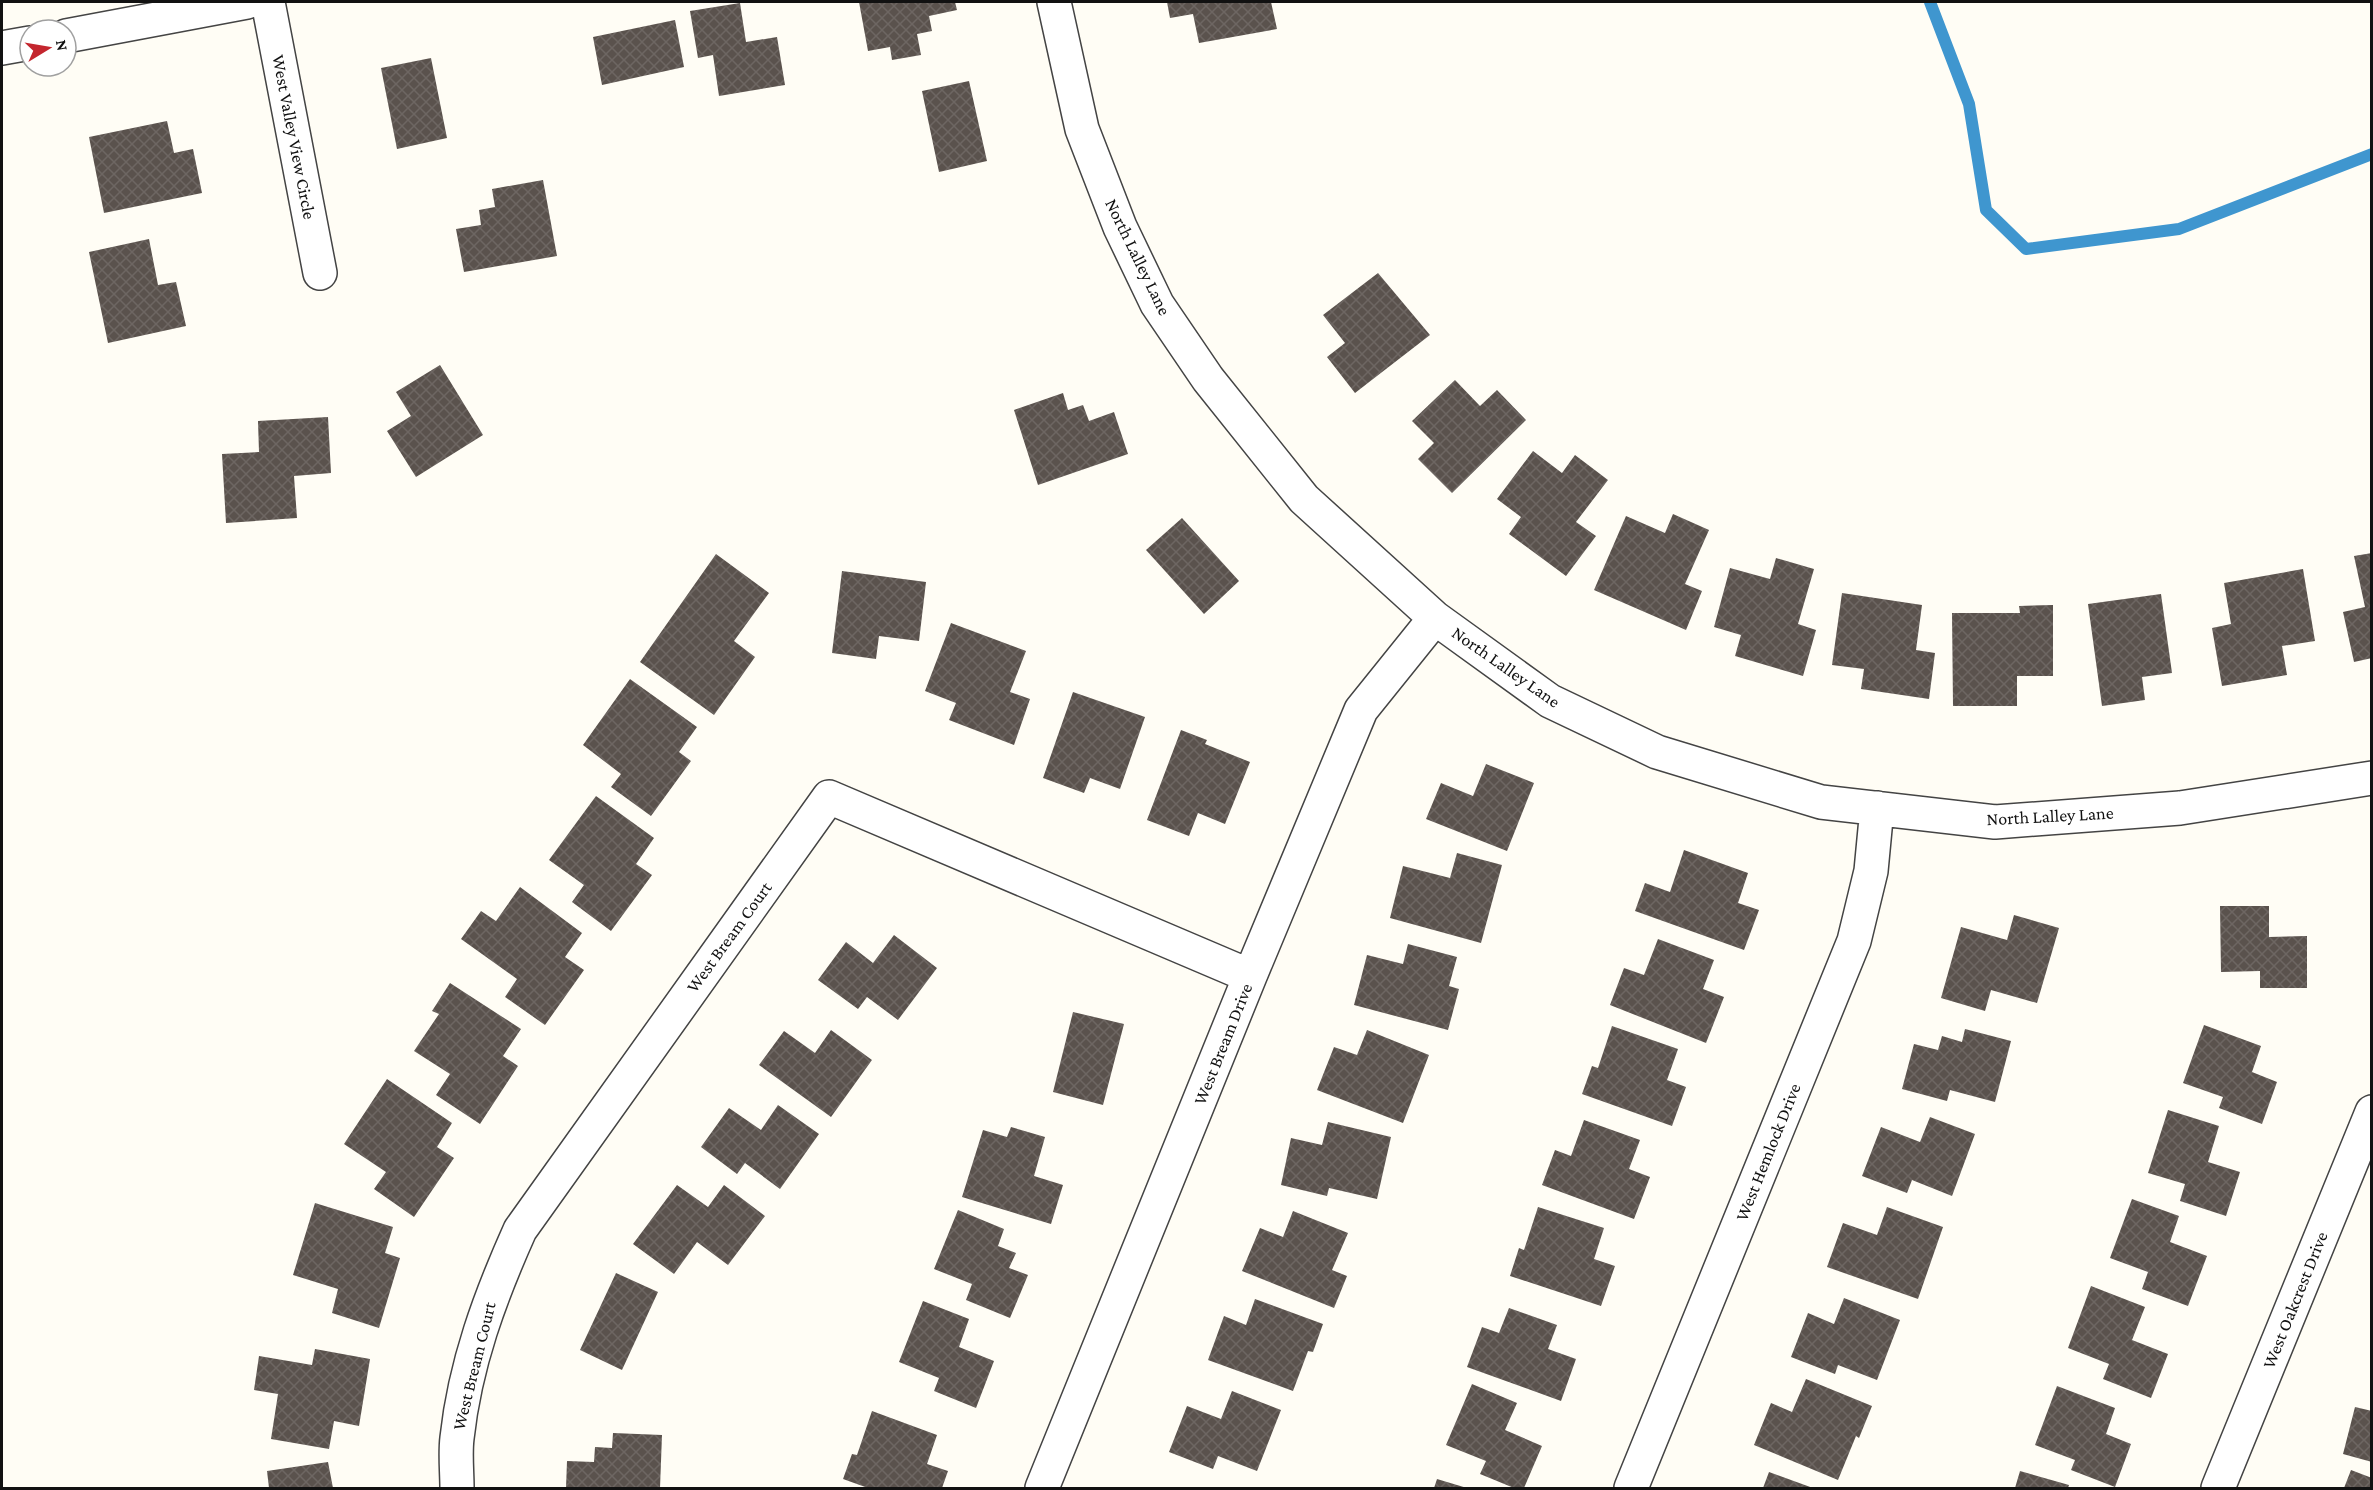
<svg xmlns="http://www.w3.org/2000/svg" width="2373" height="1490" font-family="'Crimson Pro',serif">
<defs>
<pattern id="building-cross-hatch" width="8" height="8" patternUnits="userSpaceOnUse" patternTransform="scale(1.5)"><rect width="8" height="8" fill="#5a524d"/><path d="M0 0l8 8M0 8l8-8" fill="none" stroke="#6d6662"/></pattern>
</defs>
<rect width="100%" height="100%" fill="#fffdf5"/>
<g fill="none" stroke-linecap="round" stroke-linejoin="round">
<!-- stream -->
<path stroke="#3f96cf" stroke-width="12" d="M1930,2l39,102 17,106 40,39 153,-20 193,-75"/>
</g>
<!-- building -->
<path fill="url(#building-cross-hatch)" d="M859,2h96l2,8 -28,6 3,15 -15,3 4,21 -29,5 -2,-13 -22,4z
M1167,2h104l6,27 -78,14 -6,-29 -23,4z
M740,3l6,39 31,-5 8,48 -66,11 -6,-41 -15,3 -8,-47z
M675,20l9,47 -82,18 -9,-48z
M431,58l16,80 -50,11 -16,-81z
M969,81l18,80 -48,11 -17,-81z
M167,121l7,32 19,-4 9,44 -98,20 -15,-76z
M543,180l14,76 -93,16 -8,-43 25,-4 -2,-15 16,-3 -3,-18z
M149,239l9,46 18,-3 10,44 -78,17 -19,-91z
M1378,273l52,62 -75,58 -28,-36 18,-14 -22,-28z
M440,365l43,70 -67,42 -29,-46 24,-15 -15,-24z
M1455,380l25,26 17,-16 29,30 -74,73 -34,-34 16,-16 -22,-22z
M1063,393l5,17 15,-5 6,16 25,-9 14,42 -90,31 -24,-75z
M328,417l3,56 -37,3 3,42 -71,5 -4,-69 37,-2 -1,-31z
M1533,451l29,22 13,-18 33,25 -32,42 20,14 -30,40 -57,-42 12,-17 -24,-18z
M1673,514l36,16 -24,54 17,7 -16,39 -92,-40 32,-74 39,17z
M1182,518l57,63 -35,33 -58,-64z
M2372,553v105l-18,4 -11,-50 22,-5 -11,-51z
M716,554l53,39 -35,48 21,16 -41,58 -74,-53z
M1776,558l38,11 -16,55 18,6 -13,46 -68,-20 6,-21 -27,-8 16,-59 40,11z
M2303,569l12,72 -33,5 5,29 -65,11 -10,-58 19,-4 -7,-41z
M842,571l84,11 -7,59 -40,-5 -3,23 -44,-6z
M1842,593l80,12 -6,45 19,3 -6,46 -68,-10 3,-20 -32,-4z
M2161,594l11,79 -30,4 3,23 -43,6 -14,-102z
M2053,605v71h-36v30h-64l-1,-93h68l-1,-7z
M951,623l75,28 -16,41 20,7 -16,46 -65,-25 7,-17 -31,-12z
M630,679l67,48 -18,25 12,9 -40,55 -40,-29 10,-13 -38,-29z
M1073,692l72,25 -25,72 -30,-11 -6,15 -41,-15z
M1181,730l26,10 -2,4 45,18 -25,62 -27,-11 -9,23 -42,-16z
M1486,764l48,19 -27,68 -81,-32 15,-36 32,13z
M596,796l58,42 -18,26 16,11 -41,56 -39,-29 12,-17 -35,-25z
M1684,850l64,23 -10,30 21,7 -15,40 -109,-39 10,-28 25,9z
M1457,853l45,12 -21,78 -91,-25 13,-52 47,12z
M520,887l62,46 -17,24 19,13 -39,55 -40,-28 12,-18 -56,-40 20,-28 15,10z
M2220,906h49v31l38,-1v52h-47v-17l-39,1z
M2014,915l45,13 -22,75 -46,-13 -6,21 -44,-13 20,-71 46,13z
M894,935l43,33 -39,52 -31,-23 -9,12 -40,-29 28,-38 27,21z
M1658,939l56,21 -11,29 21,8 -18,46 -96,-38 14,-37 20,7z
M1408,944l49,13 -8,29 10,3 -11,41 -94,-25 13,-50 36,9z
M450,983l71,46 -18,27 15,10 -38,58 -44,-29 14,-21 -36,-23 25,-37 -7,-3z
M1073,1012l51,12 -21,81 -50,-13z
M2204,1025l57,21 -9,26 25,10 -15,42 -43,-16 4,-11 -40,-14z
M1612,1026l66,23 -11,31 19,7 -14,39 -90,-32 10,-28 6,2z
M1965,1029l46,12 -16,61 -45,-12 -3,11 -45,-12 12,-45 24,6 4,-14 20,6z
M831,1030l41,30 -41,57 -72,-52 25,-34 31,22z
M1367,1030l62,25 -26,68 -86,-33 17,-43 23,8z
M387,1079l65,44 -15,24 17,11 -40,59 -40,-28 12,-17 -42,-28z
M778,1105l41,29 -39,55 -35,-26 -8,11 -36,-27 28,-39 32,22z
M2168,1110l51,16 -11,36 32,10 -14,44 -46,-15 5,-17 -37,-11z
M1930,1117l45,17 -23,62 -40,-16 -5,13 -45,-17 19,-49 39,15z
M1584,1120l56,20 -11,29 21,8 -16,42 -92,-34 13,-35 16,6z
M1328,1122l63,15 -14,62 -48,-11 -2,8 -46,-11 10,-47 31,7z
M1011,1127l34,10 -11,39 29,9 -12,39 -89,-27 21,-67 24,7z
M677,1185l31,22 16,-22 41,31 -37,49 -31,-23 -23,32 -41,-30z
M2132,1199l47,17 -9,26 37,14 -19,50 -46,-17 6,-17 -38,-14z
M315,1203l78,24 -8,26 15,5 -21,70 -47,-15 6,-24 -45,-14z
M1538,1207l66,21 -10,31 21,7 -14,40 -91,-30 9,-28 5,2z
M1887,1207l56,20 -25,72 -91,-32 16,-44 34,12z
M958,1210l46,19 -6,17 18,7 -7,15 19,7 -18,43 -44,-18 6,-16 -38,-15z
M1293,1211l55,22 -16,37 15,6 -13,32 -92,-37 18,-43 23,9z
M616,1273l42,19 -36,78 -42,-20z
M2091,1286l54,21 -13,33 36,14 -17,44 -48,-19 6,-15 -41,-16z
M1844,1298l56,22 -23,60 -39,-15 -3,9 -44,-17 17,-44 26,11z
M1255,1299l68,25 -10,28 -5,-1 -15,40 -85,-31 16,-44 22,9z
M923,1301l46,18 -10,28 35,14 -18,47 -42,-17 5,-13 -40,-16z
M1509,1308l48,17 -9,24 28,10 -15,42 -94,-34 15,-40 17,6z
M315,1349l55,10 -11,67 -25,-5 -5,28 -58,-10 7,-45 -24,-4 5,-34 53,9z
M1806,1379l66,27 -13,32 -3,-2 -18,44 -84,-35 17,-42 21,9z
M1472,1384l45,19 -12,27 37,16 -18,42h-10l-34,-14 6,-13 -40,-16z
M2057,1386l58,22 -9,26 25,10 -16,43 -44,-17 4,-10 -40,-15z
M1232,1391l49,19 -24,61 -39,-15 -5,13 -44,-17 18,-46 34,13z
M2355,1407l17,4v51l-29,-8z
M872,1411l65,24 -10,29 21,7 -6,17h-74l-25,-9 9,-25 5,1z
M613,1433l49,2 -2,53h-94l1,-27 27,1 1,-15 17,1z
M328,1462l5,26h-64l-2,-17z
M2351,1470l21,8v10h-28z
M2020,1471l49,14 -1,3h-53z
M1769,1472l44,16h-50z
M1437,1479l30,9h-33z"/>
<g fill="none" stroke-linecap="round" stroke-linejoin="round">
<!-- street casing -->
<g stroke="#444" stroke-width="36">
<path id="street" d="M268,2l52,271
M1054,2l28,127 38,98 37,77 51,75 96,120 131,119 115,83 107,51 164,50 174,20 185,-14 192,-30
M66,36l181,-34
M2,48l28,-5
M457,1488c0,-16 -2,-34 0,-50 8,-74 33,-141 63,-208l309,-433 421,179
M1042,1488l208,-512 111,-266 74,-92
M1631,1488l223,-547 17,-70 6,-63
M2218,1488l154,-376"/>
</g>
<!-- street -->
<use href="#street" stroke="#fff" stroke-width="33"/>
</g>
<g text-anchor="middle" stroke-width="6" stroke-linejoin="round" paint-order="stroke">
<!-- street labels -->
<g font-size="18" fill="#111" stroke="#fff">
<text transform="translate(294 137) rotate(79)" y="6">West Valley View Circle</text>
<text transform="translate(1138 257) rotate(64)" y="6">North Lalley Lane</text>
<text transform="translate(1506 667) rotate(35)" y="6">North Lalley Lane</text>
<text transform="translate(2050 816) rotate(-3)" y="6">North Lalley Lane</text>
<text transform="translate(729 937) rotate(-54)" y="6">West Bream Court</text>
<text transform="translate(1223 1044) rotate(-68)" y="6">West Bream Drive</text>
<text transform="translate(1768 1152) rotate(-68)" y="6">West Hemlock Drive</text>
<text transform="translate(2295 1300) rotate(-68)" y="6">West Oakcrest Drive</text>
<text transform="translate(474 1366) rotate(-76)" y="6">West Bream Court</text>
</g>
</g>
<!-- border -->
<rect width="2373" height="1490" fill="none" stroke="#111111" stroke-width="6"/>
<!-- north arrow -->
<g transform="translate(48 48) rotate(79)"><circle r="28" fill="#ffffff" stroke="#a0a0a0" stroke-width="1.5"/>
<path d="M0-4.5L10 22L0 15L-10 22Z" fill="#c4262e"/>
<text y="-9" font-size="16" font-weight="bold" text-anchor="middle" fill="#111111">N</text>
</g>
</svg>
